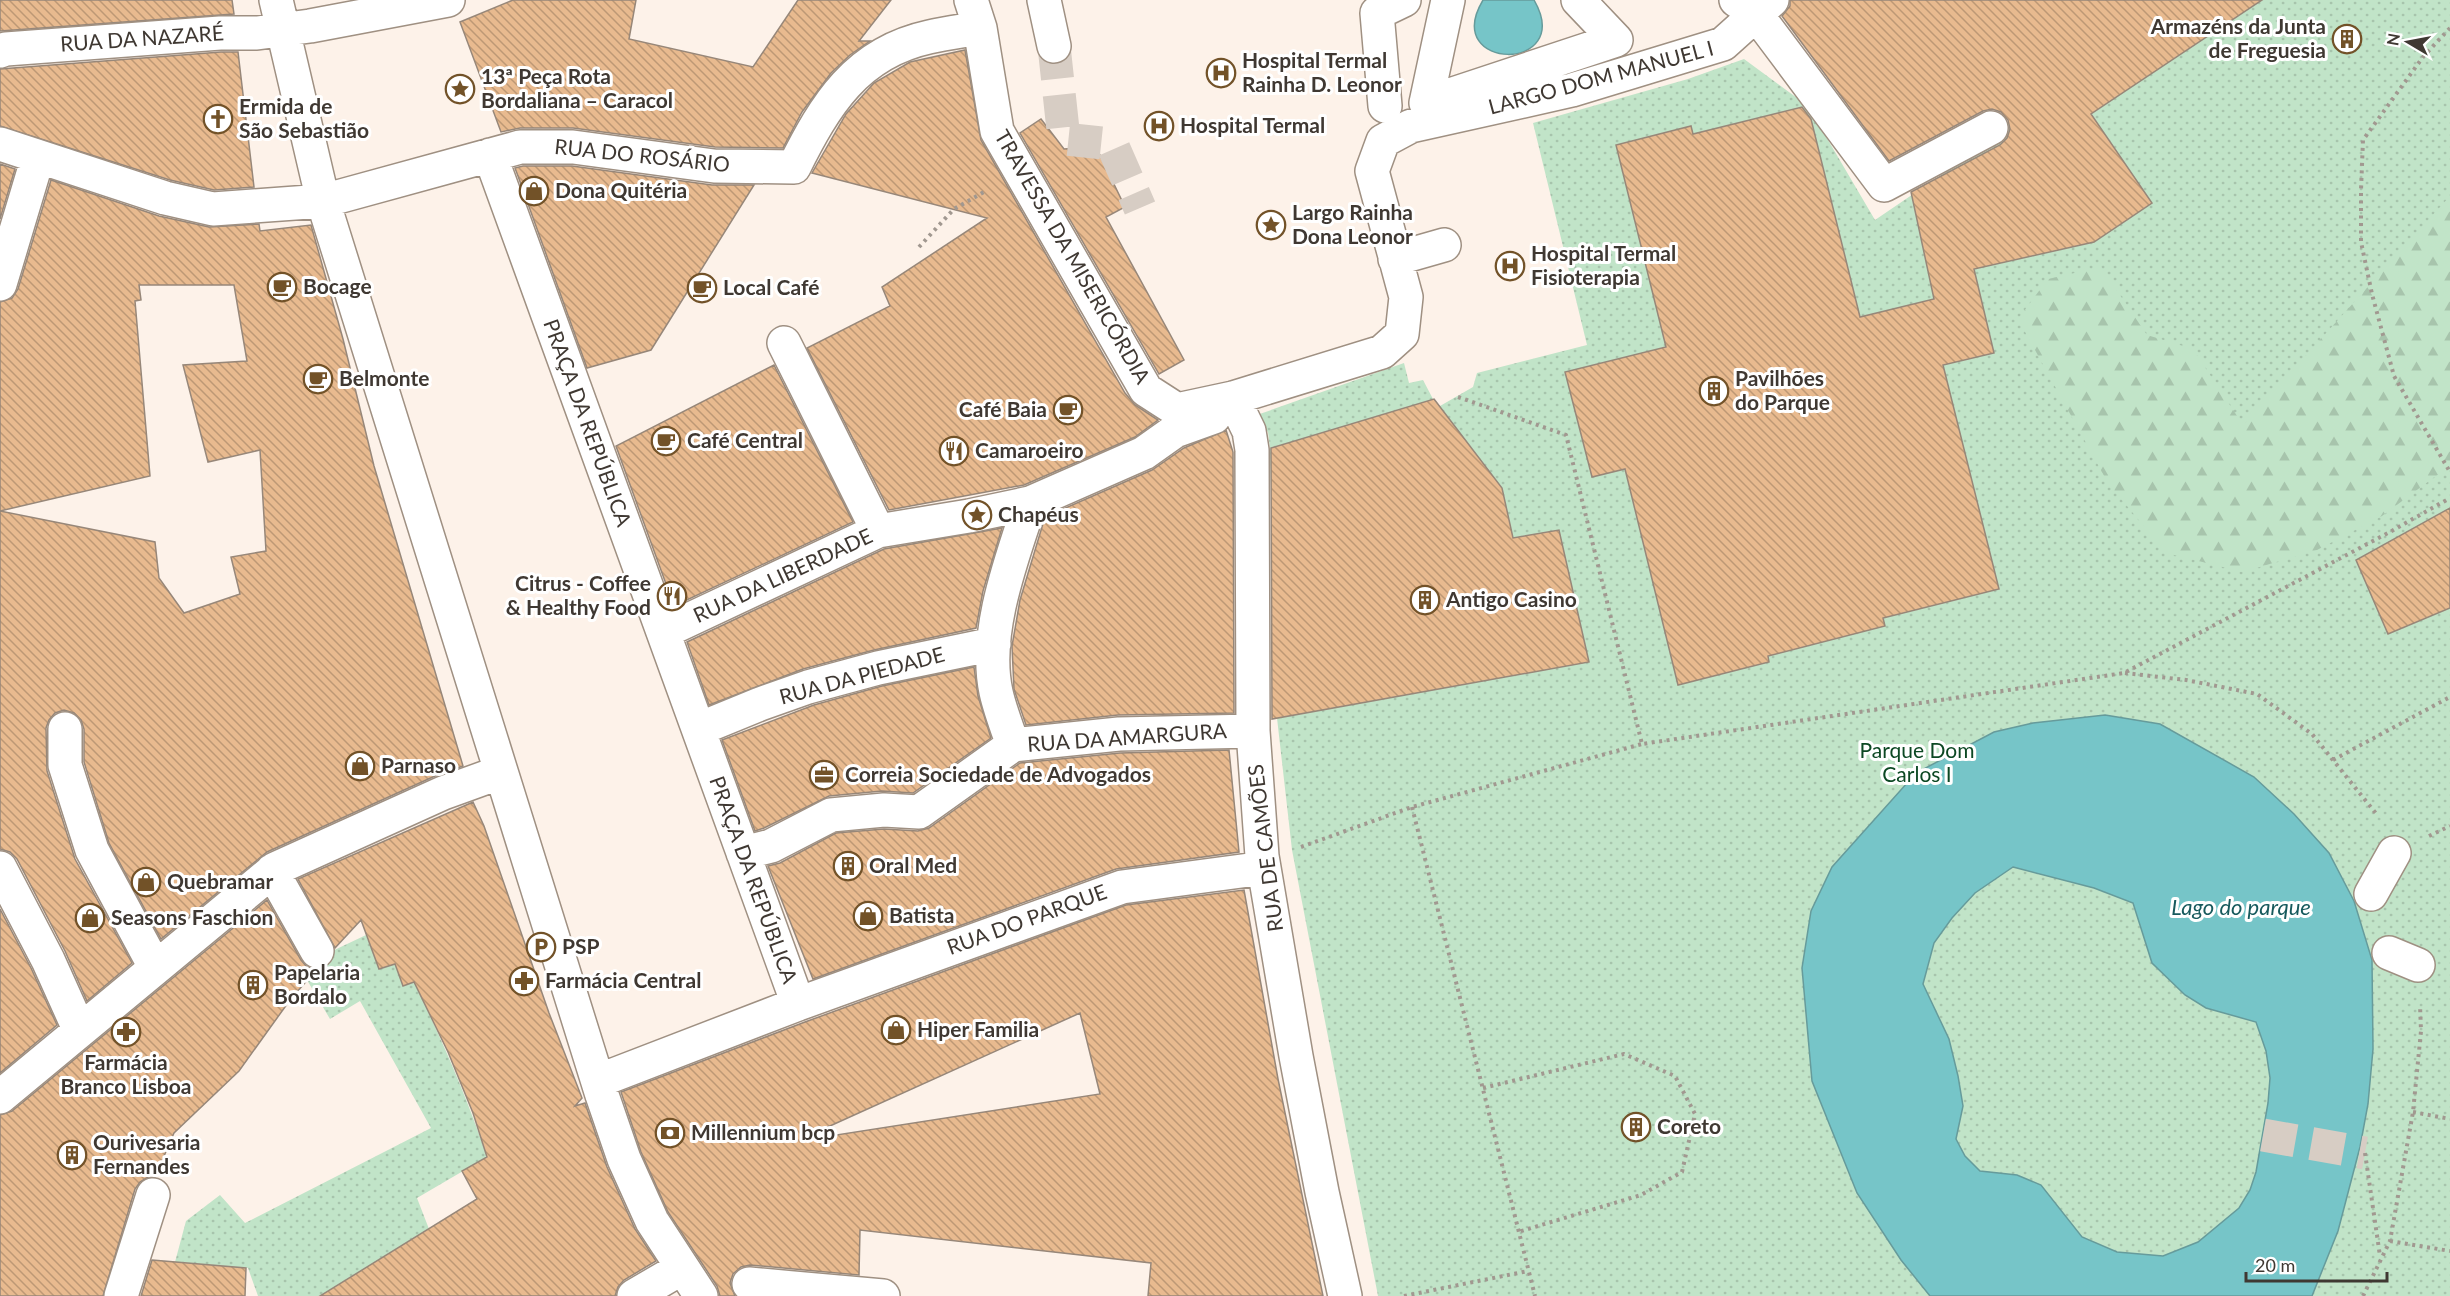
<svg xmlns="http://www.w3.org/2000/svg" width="2450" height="1296" font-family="Lato,sans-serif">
<defs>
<pattern id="grass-dots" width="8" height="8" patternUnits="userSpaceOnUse" patternTransform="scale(1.5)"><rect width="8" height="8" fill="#c1e4c8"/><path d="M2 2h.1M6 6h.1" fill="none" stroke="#a7c4ac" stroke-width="1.8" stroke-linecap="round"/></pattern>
<pattern id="forest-firs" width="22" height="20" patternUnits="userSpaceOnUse" patternTransform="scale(1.5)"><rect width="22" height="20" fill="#c1e4c8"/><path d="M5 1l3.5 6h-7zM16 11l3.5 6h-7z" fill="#a7c4ac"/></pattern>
<pattern id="building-back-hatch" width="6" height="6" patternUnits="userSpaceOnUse" patternTransform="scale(1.5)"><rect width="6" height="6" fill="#e8ba8f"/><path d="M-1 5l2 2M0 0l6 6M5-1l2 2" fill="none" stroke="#bd9875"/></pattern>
</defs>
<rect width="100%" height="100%" fill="#fdf2e9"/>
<!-- grass -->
<path fill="url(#grass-dots)" d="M2179,0h271v1296h-1072l-86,-446 -15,-132 -7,-270 -2,-16 -14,-16 150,-53 5,20 14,-3 10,19 7,7 33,-19 4,-14 110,-28 -54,-222 155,-44 56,-20 64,47 67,114 128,-87 5,-11 51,-34 22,32 128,-85z
M366,935l13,34 16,-5 8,21 11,-3c28,58 53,115 73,175l-70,41 12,31 -109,67h-62l-10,-28 -73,-6 11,-41 34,-26 25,28 186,-95 -71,-127 -30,18 -23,-39 19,-26z"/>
<!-- forest -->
<path fill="url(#forest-firs)" d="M2450,196v271l-17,11 -51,38 -65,34 -74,22 -77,-19 -58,-70 -90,-164 30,-40 53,-12 46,68 46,14 50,76z"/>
<!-- water -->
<path fill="#76c5c8" stroke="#669b9b" stroke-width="1.5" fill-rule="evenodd" d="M1483,0h51c42,73 -94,72 -51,0z
M2105,715l55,9 94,53 40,37 35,39 25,48 18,59 1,89 -5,55 -8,43 -22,84 -26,65h-382l-29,-36 -44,-67 -45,-112 -10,-113 9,-57 21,-44 84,-94 78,-41 39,-9zM2013,867l81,21 39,15 19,60 33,32 21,13 50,14 10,29 4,27 -2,25 -12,69 -6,18 -11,18 -41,34 -35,14 -46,-4 -35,-15 -41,-52 -24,-10 -37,-4 -15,-15 -9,-17 7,-33 -5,-30 -9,-37 -26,-55 11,-41 18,-25 23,-25z"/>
<!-- building -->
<path fill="url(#building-back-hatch)" stroke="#978779" stroke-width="1.5" fill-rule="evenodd" d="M0,0h232l2,14 -234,17z
M513,0h123l-7,39 124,28 45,-67h93l-32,41h11l-20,14 -19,18 -29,39 -19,36 -68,-1 -142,-19h-53l-19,4 -41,-110z
M1790,0h472l-171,114 61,89 -58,39 -120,27 20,84 -51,12 56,224 -116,29 2,8 -117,30 1,6 -91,23 -53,-216 -33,8 -27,-105 101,-25 -50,-202 75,-19 2,8 109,-27 9,12 49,198 74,-18 -23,-107 89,-47 7,-7 3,-9 -2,-9 -7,-8 -9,-3 -9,2 -94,50 -107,-145 8,-10z
M965,50l16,90 144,253 10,12 23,15 -23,17 -111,48 -135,25 -82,-162 83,-42 -8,-19 105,-69 -175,-45 34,-59 28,-31 36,-21z
M221,52h17l16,135 -40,3 -44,-10 -170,-54v-57z
M1041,119l23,30 32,-2 29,60 -19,10 78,143 -25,14 -139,-241z
M0,164l15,5 -15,50z
M523,166h49l140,19h42l-103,165 -64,18 -69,-192 -3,-8z
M51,180l108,36 50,11 50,-3 1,7 51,-6 32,114 31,127 89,300 -28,10 -168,76 -106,87 -52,-96 -25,-81v-33l-3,-9 -7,-7 -10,-3 -9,3 -6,7 -3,8 1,43 28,88 57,104 -45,38 -22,-50 -48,-92 -7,-7 -10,-3v-338l155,31 4,36 25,35 56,-19 -9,-37 35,-6 -6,-101 -52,12 -25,-97 64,-4 -13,-76h-95l2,15 -6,1 15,175 -150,35v-209l12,-4 6,-9z
M774,365l79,157 -179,84 -58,-160z
M1434,399l68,89 11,50 46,-8 30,132 -317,57 -1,-271z
M1226,430l7,22 1,261 -116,2 -92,10 -12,-36 -2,-43 8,-46 25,-83 107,-47 32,-22z
M2450,508v100l-62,26 -32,-74z
M1002,528l-19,63 -7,37 -102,22 -71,19 -94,36 -22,-63 197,-93z
M974,667l4,29 13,42 -78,55 -31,-2 -53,5 -65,32 -9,3 -33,-91 92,-35 68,-19z
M1229,750l10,102 -123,17 -303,110 -45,-113 12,-3 56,-30 48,-4 34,2 11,-3 91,-65 100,-10z
M473,802l11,24 65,187 33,85 -7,8 10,-3 22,64 28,62 21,32 -32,19 -6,7 -3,9h-295l157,-97 -15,-28 25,-14 -14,-44 -25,-61 -34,-70 -11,4 -8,-22 -16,5 -18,-49 -26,28 -37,-69z
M1244,890l34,189 45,217h-175l3,-33 -291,-33 -1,45 -109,-10 -9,2 -8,7 -3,9 5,13h-15l-3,-10 -49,-74 -27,-60 -20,-60 184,-70 321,-117zM1080,1013l20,81 -289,45 -1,-4z
M267,900l34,60 6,7 9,3 -26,30 -51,71 -65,62 -19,44h-7l-8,5 -5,7 -32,107h-103v-181l12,-4z
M0,909l31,59 26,57 -57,48z
M152,1260l94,8 -1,28h-104z"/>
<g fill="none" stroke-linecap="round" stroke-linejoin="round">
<!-- minor-tunnel -->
<path stroke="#d7cdc4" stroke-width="33" stroke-dasharray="33 16" stroke-linecap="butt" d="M1054,46l10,93 48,5 28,64
M2263,1135l102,18"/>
<!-- minor casing -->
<g stroke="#9f9082" stroke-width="36">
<path id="minor" d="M276,0l47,201 279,894 22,64 28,62 49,75
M971,0l9,28 17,103 149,259 31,20 56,-12 149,-46 20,-18 4,-37 -34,-126 11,-30 28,-15 161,-36 151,-46 49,-44
M1044,0l10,46
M1736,0l20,14 128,171 107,-57
M0,51l6,-2 214,-16h37l53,-7 138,-26
M1426,103l190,-63 -38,-40
M1426,103l22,-103
M1385,106l-8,-93 27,-13
M0,144l165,54 48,11 110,-8 197,-54h53l141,19 80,1c31,-62 62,-114 135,-130 17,-4 34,-6 51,-9
M490,155l308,849 -200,77
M1395,259l49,-14
M0,284l38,-127
M784,343l94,188
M1233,398l16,33 3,19 1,281 9,125 34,200 26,136 23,104
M663,632l215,-101 91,-15 61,-13 114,-50 31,-22 39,-14
M65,729v36l27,85 63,117
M699,729l61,-25 48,-17 70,-19 116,-24
M1013,745c-6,-17 -13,-35 -17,-53 -13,-59 16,-134 34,-189
M743,853l28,-7 60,-31 53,-5 35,2 94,-67 106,-11 134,-3
M0,868l48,92 31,69
M272,871l45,80
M2371,894l23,-41
M2389,953l29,12
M798,1004l324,-117 142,-19
M0,1097l275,-228 168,-76 58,-21
M749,1284l134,12
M121,1296l32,-101
M634,1296l48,-28"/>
</g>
<!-- path -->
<path stroke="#a19890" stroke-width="4" stroke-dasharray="3 4.5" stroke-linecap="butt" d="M2450,28l-27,29 -60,83 -2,50v52l11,52 22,82 56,96
M919,247l35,-38 30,-17
M1458,397l108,38 76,309 482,-71 264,-140 62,-35
M2125,673l61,7 71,14 55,40 66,82
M2333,760l117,-63
M1412,807l123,489
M2429,836l21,-10
M1301,847l111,-40 230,-63
M1483,1088l141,-34 51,22 20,38 -13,58 -41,23 -123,37
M2413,1112l37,7
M2365,1153l15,103
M2390,1241l60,10
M1404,1296l124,-25
M2363,1296l27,-55 23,-129 8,-81 -1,-26"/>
<!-- minor -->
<use href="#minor" stroke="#fff" stroke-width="33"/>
</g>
<!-- icons -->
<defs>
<g id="building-ring" transform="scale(1.5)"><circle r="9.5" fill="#fff" stroke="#725228" stroke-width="1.5"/><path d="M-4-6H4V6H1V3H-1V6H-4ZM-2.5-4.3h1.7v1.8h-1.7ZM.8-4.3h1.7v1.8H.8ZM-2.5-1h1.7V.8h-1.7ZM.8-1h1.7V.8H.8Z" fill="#725228"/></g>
<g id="hospital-ring" transform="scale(1.5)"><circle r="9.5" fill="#fff" stroke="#725228" stroke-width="1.5"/><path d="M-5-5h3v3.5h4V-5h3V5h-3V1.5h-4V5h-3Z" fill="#725228"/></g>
<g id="sight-ring" transform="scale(1.5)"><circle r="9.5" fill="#fff" stroke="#725228" stroke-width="1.5"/><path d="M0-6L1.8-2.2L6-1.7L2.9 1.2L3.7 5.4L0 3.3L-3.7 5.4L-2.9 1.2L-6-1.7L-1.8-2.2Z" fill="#725228"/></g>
<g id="church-ring" transform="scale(1.5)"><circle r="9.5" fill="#fff" stroke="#725228" stroke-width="1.5"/><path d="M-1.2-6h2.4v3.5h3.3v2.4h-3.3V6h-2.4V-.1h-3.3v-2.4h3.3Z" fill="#725228"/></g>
<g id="shop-ring" transform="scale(1.5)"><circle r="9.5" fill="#fff" stroke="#725228" stroke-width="1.5"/><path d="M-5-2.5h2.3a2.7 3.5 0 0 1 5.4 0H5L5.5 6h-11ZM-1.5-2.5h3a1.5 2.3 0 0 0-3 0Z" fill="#725228"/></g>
<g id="cafe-ring" transform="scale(1.5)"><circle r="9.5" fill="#fff" stroke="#725228" stroke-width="1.5"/><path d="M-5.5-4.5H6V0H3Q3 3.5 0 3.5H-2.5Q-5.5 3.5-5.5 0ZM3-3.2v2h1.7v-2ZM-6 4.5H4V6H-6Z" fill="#725228"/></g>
<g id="restaurant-ring" transform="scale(1.5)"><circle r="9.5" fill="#fff" stroke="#725228" stroke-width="1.5"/><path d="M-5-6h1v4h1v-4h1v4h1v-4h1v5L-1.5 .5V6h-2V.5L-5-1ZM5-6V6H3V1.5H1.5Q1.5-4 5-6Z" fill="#725228"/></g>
<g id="office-ring" transform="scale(1.5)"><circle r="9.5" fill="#fff" stroke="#725228" stroke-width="1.5"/><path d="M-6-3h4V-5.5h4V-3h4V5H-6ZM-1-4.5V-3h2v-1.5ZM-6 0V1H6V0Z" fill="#725228"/></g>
<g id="parking-ring" transform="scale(1.5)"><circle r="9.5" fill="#fff" stroke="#725228" stroke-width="1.5"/><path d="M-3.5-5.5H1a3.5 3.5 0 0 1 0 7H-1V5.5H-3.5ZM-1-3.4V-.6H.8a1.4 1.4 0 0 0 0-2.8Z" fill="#725228"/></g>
<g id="pharmacy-ring" transform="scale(1.5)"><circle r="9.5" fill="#fff" stroke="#725228" stroke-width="1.5"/><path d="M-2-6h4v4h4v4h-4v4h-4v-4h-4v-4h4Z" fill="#725228"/></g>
<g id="bank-ring" transform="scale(1.5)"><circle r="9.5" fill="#fff" stroke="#725228" stroke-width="1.5"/><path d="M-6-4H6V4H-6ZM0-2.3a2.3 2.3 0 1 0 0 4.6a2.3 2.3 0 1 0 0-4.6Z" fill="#725228"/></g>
</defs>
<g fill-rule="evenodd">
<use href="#building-ring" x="2347" y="39"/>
<use href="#hospital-ring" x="1221" y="73"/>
<use href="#sight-ring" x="460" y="89"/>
<use href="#church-ring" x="218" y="119"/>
<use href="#hospital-ring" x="1159" y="126"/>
<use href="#shop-ring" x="534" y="191"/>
<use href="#sight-ring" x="1271" y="225"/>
<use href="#hospital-ring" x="1510" y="266"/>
<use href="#cafe-ring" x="282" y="287"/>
<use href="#cafe-ring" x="702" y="288"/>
<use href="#cafe-ring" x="318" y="379"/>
<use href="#building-ring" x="1714" y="391"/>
<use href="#cafe-ring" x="1068" y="410"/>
<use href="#cafe-ring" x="666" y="441"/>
<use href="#restaurant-ring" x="954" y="451"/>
<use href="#sight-ring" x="977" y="515"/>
<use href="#restaurant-ring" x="672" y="596"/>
<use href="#building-ring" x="1425" y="600"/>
<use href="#shop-ring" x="360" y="766"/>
<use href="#office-ring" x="824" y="775"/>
<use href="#building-ring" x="848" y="866"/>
<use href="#shop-ring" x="146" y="882"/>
<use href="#shop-ring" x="868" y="916"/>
<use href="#shop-ring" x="90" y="918"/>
<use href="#parking-ring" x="541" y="947"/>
<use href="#pharmacy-ring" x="524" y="981"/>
<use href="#building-ring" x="253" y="985"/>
<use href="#shop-ring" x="896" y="1030"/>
<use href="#pharmacy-ring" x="126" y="1032"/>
<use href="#building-ring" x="1636" y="1127"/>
<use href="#bank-ring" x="670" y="1133"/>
<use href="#building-ring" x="72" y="1155"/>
</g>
<g text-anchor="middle" stroke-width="6" stroke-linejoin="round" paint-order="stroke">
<!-- poi labels -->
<g font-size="21" font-weight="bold" fill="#3f3832" stroke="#fff" text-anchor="start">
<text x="2326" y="34" text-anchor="end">Armazéns da Junta<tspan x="2326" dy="24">de Freguesia</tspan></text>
<text x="1242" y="68">Hospital Termal<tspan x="1242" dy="24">Rainha D. Leonor</tspan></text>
<text x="481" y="84">13ª Peça Rota<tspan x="481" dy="24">Bordaliana – Caracol</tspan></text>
<text x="239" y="114">Ermida de<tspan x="239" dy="24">São Sebastião</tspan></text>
<text x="1180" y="133">Hospital Termal</text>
<text x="555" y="198">Dona Quitéria</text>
<text x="1292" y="220">Largo Rainha<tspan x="1292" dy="24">Dona Leonor</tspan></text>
<text x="1531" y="261">Hospital Termal<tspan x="1531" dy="24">Fisioterapia</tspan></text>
<text x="303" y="294">Bocage</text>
<text x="723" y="295">Local Café</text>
<text x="339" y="386">Belmonte</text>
<text x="1735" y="386">Pavilhões<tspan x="1735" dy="24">do Parque</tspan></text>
<text x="1047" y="417" text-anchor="end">Café Baia</text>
<text x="687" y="448">Café Central</text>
<text x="975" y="458">Camaroeiro</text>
<text x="998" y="522">Chapéus</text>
<text x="651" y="591" text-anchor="end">Citrus - Coffee<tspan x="651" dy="24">&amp; Healthy Food</tspan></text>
<text x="1446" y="607">Antigo Casino</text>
<text x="381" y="773">Parnaso</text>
<text x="845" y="782">Correia Sociedade de Advogados</text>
<text x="869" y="873">Oral Med</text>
<text x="167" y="889">Quebramar</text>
<text x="889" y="923">Batista</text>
<text x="111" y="925">Seasons Faschion</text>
<text x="562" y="954">PSP</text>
<text x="274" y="980">Papelaria<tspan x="274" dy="24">Bordalo</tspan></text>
<text x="545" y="988">Farmácia Central</text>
<text x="917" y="1037">Hiper Familia</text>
<text x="126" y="1070" text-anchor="middle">Farmácia<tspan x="126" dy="24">Branco Lisboa</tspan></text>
<text x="1657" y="1134">Coreto</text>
<text x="691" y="1140">Millennium bcp</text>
<text x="93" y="1150">Ourivesaria<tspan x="93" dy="24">Fernandes</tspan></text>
</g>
<!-- street labels -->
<g font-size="21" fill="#3f3832" stroke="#fff">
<text transform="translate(142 39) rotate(-4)" y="7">RUA DA NAZARÉ</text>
<text transform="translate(1601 78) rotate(-15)" y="7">LARGO DOM MANUEL I</text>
<text transform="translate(642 156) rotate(6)" y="7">RUA DO ROSÁRIO</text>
<text transform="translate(1072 257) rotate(60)" y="7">TRAVESSA DA MISERICÓRDIA</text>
<text transform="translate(587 423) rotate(70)" y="7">PRAÇA DA REPÚBLICA</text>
<text transform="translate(783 576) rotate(-25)" y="7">RUA DA LIBERDADE</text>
<text transform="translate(862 676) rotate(-15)" y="7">RUA DA PIEDADE</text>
<text transform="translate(1127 738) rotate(-4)" y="7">RUA DA AMARGURA</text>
<text transform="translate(1266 848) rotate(-97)" y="7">RUA DE CAMÕES</text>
<text transform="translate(753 880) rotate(70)" y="7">PRAÇA DA REPÚBLICA</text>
<text transform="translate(1027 920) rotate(-20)" y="7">RUA DO PARQUE</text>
</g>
<!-- park labels -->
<g font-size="21" fill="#0c4823" stroke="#fff">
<text x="1917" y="758">Parque Dom<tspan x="1917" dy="24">Carlos I</tspan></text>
</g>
<!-- water labels -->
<g font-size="22" font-style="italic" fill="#175a5d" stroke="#fff">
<text x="2241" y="915">Lago do parque</text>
</g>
</g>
<!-- north arrow -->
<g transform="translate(2408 42) rotate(280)" stroke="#ffffff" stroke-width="4.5" paint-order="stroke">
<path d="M0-4.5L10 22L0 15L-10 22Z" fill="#3f3832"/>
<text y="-9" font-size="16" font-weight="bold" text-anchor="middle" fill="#3f3832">N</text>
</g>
<!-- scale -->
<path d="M2246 1272v9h141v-9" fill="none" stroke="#3f3832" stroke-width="3"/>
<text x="2255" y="1272" font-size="18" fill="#3f3832" stroke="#ffffff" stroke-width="4.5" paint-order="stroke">20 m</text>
</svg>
